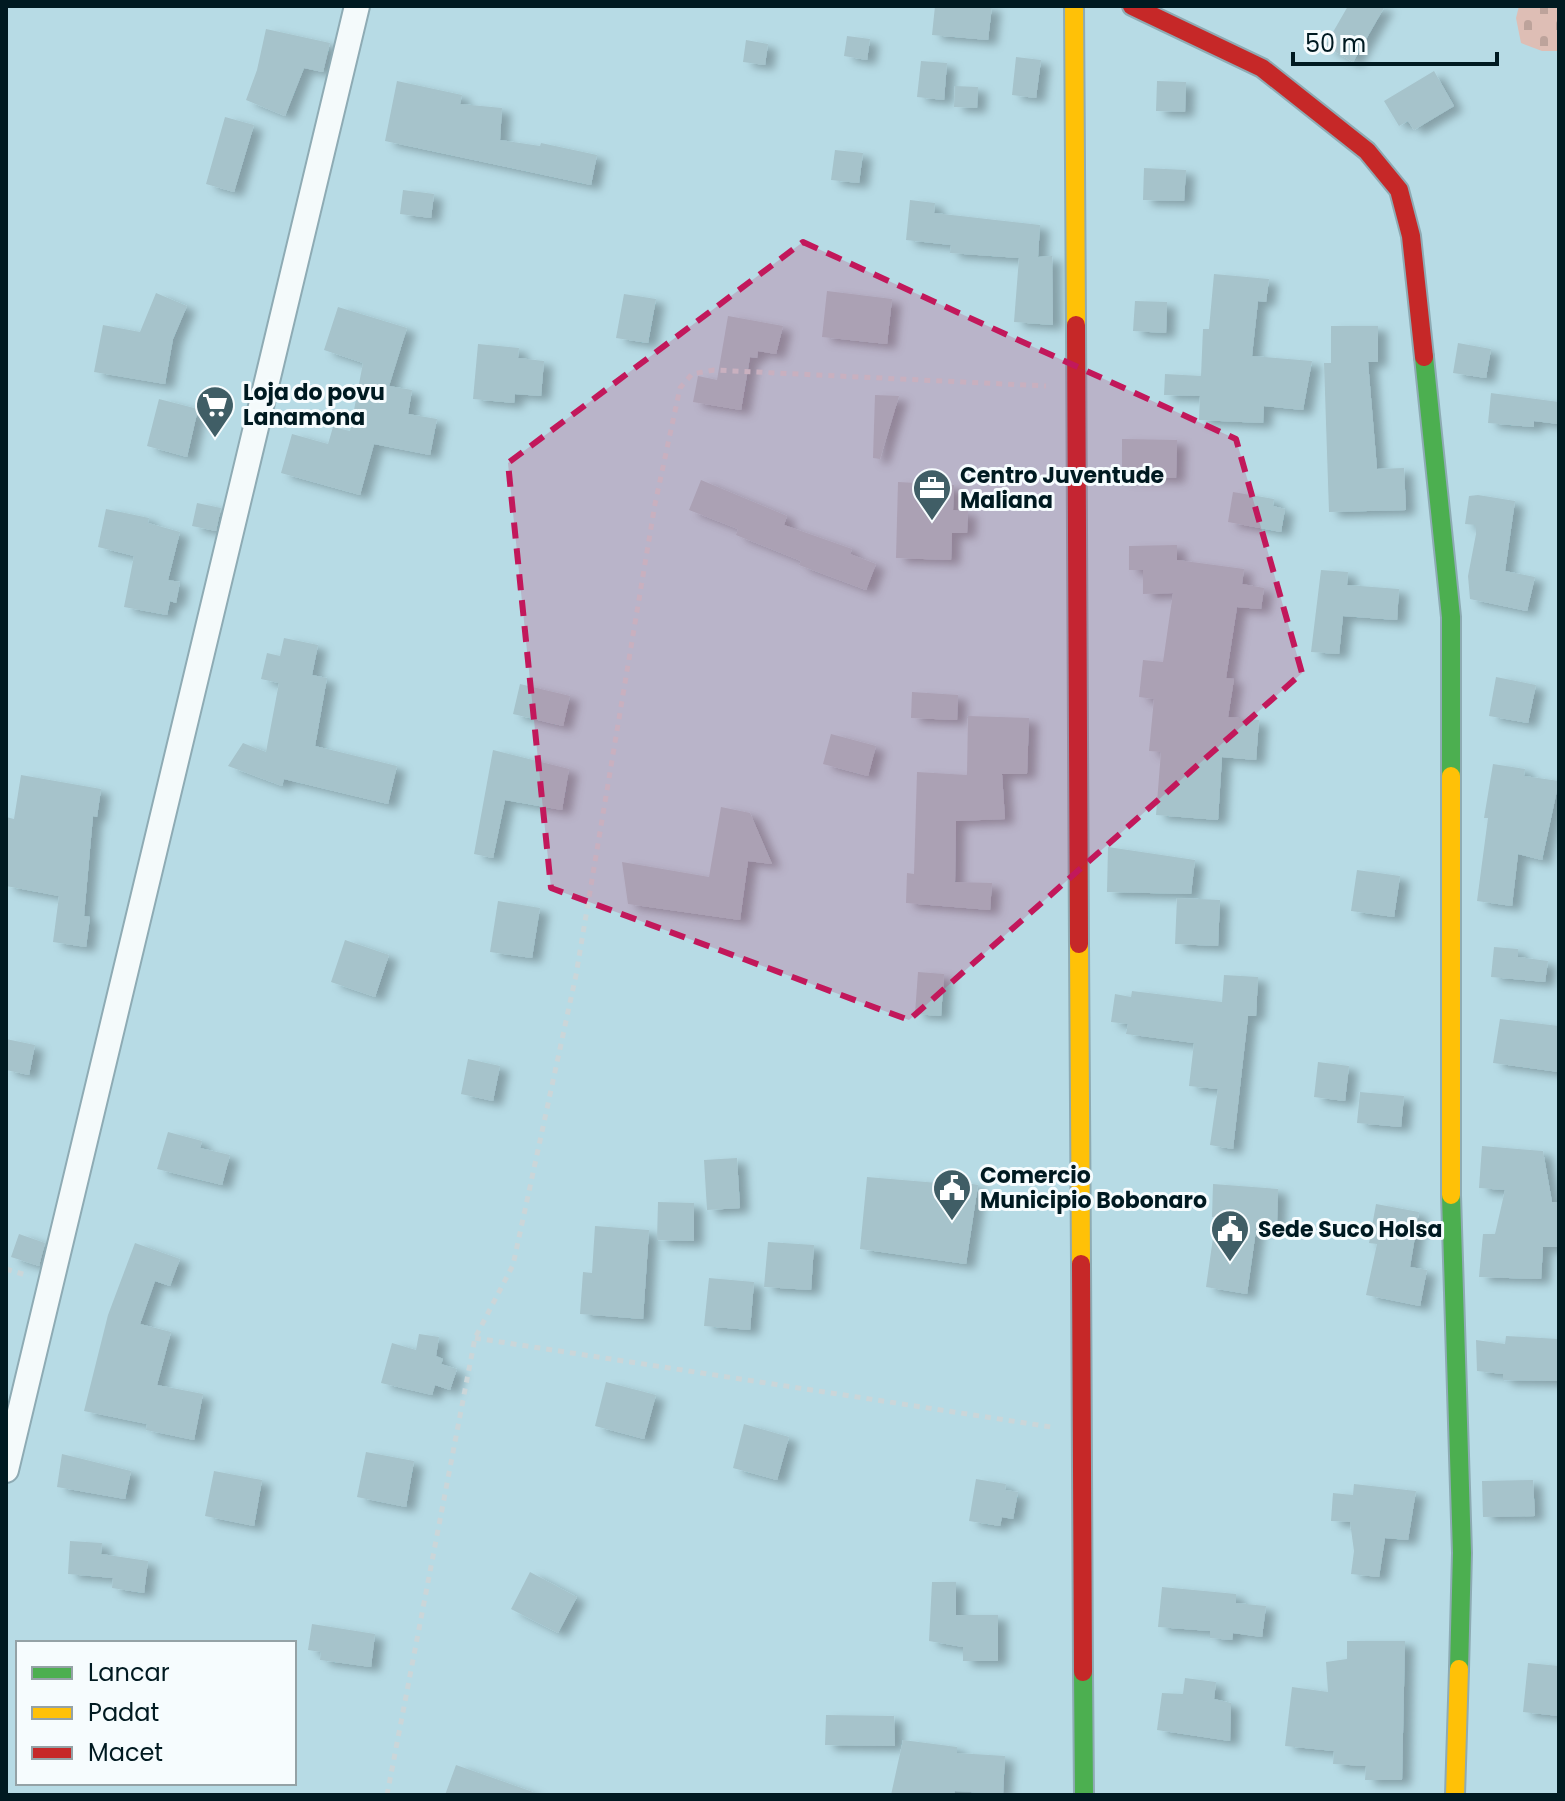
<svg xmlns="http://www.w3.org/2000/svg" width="1565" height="1801" font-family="Poppins,sans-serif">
<defs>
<pattern id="cemetery-stones" width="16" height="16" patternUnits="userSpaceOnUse" patternTransform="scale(2)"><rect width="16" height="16" fill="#debeb5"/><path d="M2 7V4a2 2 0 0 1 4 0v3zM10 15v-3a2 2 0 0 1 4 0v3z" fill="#bda39b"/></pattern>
<filter id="shadow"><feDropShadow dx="9" dy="5" stdDeviation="4" flood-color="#0004"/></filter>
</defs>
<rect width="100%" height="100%" fill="#b7dbe5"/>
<!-- cemetery -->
<path fill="url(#cemetery-stones)" d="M1519,6h40v45h-17l-21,-8 -5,-25z"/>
<!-- building -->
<path fill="#a6c3cb" filter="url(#shadow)" d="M935,6h57l-4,34 -56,-5z
M1348,6h37l-32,56 -28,-16z
M266,29l64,14 -7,29 -19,-4 -19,48 -39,-16 11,-30z
M847,36l23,3 -3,21 -23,-4z
M746,40l22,4 -3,21 -22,-3z
M1016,57l25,3 -5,38 -24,-3z
M921,61l26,2 -3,37 -27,-3z
M1434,71l20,35 -40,24 -6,-9 -9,5 -15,-25z
M397,81l65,14 -2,9 42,4 -2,32 40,6 1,-3 56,12 -6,30 -206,-44z
M1157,81l29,1 -1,30 -29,-1z
M955,86l23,1 -1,21 -23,-1z
M225,117l29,8 -20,67 -28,-8z
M835,150l28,3 -4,30 -28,-3z
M1144,168l42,2 -2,31 -41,-1z
M403,190l31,4 -3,24 -31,-4z
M910,200l25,3 -1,10 106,12 -2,32 14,-1 1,69 -39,-3 5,-64 -69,-5 1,-8 -45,-5z
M1214,274l55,5 -3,23 -8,-1 -6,55 60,5 -9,49 -39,-4 -1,17 -64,-3 1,-24 -36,-1 1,-21 36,2 2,-47h6z
M827,291l65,8 -5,45 -65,-7z
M156,293l31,13 -14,33 -8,45 -71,-12 9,-47 37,7z
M624,294l32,5 -8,44 -32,-5z
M1135,301l32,1 -1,31 -33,-2z
M338,307l69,21 -18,58 23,4 -4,24 29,5 -7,36 -56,-11 -14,51 -79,-22 11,-39 36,10 5,-17 17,4 13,-68 -39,-13z
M728,316l55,10 -7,28 -18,-3 -1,7 -7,-1 -9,53 -48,-8 5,-26 19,4z
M1331,326h47v36h-10l9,107 27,-1 2,42 -77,2 -5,-149h7z
M1458,343l33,6 -5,29 -33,-5z
M478,344l41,4 -1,10 26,3 -3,35 -26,-2 -1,9 -41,-4z
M1491,393l68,9v22l-25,-3v6l-46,-4z
M875,395l24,1 -19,63 -7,-1z
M159,399l39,10 -11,48 -40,-11z
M1122,439l55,1 -1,38 -54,-1z
M701,480l86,36 -3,9 68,24 -2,5 26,10 -10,26 -67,-25 2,-4 -65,-26 2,-6 -49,-19z
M898,482l56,3 -1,25 15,1 -1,22h-15l-1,27 -55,-2z
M1233,492l41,7 -1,7 12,3 -4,23 -53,-10z
M1478,495l37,6 -10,70 30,6 -8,34 -57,-12 -2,-23 8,-42 -1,-9 -10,-1 4,-28z
M197,503l24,5 -5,23 -24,-5z
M106,509l43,9 -1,5 32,9 -12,48 12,2 -4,21 -6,-2 -3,14 -43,-8 10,-51 -36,-9z
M1177,545v15l67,9 -2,15 22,4 -3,21 -24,-2 -11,71 8,1 -6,38 31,3 -3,40 -34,-3 -4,63 -62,-5 5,-63 -12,-1 5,-52 -15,-2 4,-37 20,2 10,-69 -30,1v-24h-14v-24z
M1321,570l27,2 -1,13 52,4 -2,31 -54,-4 -4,38 -28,-2z
M284,638l34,7 -6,30 15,3 -12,68 82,20 -9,38 -104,-25 -2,7 -54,-20 15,-23 23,9 13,-69 -18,-4 6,-26 13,3z
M1496,677l40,8 -8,38 -39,-7z
M520,684l50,12 -7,30 -50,-12z
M912,692l46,3 -1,25 -46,-2z
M968,716l61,2 -2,56h-25l3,45 -49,2 -1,61 37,1 -2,27 -84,-7 1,-30 7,1 3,-102 50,3z
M831,734l45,12 -8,30 -45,-12z
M493,750l76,19 -7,41 -57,-10 -12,58 -19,-4z
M1493,764l32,5 -1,7 35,5 -17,79 -24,-6 -6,52 -35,-5 11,-83h-4z
M21,775l80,14 -4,28 -4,-1 -9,100 6,1 -4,30 -33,-5 6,-46 -53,-10v-69l8,2z
M721,807l29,6 22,51 -24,-3 -8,59 -112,-16 -6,-42 87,15z
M1108,847l87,13 -4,34 -84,-2z
M1357,870l43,6 -6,41 -43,-6z
M1177,898l43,2 -2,46 -43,-2z
M498,901l42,7 -8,50 -42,-6z
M345,940l44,15 -14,42 -44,-15z
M1494,947l24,2v8l30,4 -3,21 -54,-5z
M918,972l26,2 -3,42 -26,-2z
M1224,975l34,2 -2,39h-8l-15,133 -23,-4 8,-56 -29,-3 5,-43 -68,-9 2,-10 -17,-2 4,-28 16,3 1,-6 90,11z
M1500,1019l59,7v46l-66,-9z
M6,1039l29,6 -6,30 -23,-5z
M468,1059l32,7 -7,35 -32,-7z
M1318,1062l31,4 -4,35 -31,-4z
M1360,1092l44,4 -3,31 -44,-4z
M168,1132l34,9 -2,7 30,7 -8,30 -65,-16z
M1482,1146l61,5 9,51h7v45h-16l-2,32 -62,-2 4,-43h12l10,-44 -26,-2z
M737,1158l3,50 -33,2 -3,-50z
M867,1177l71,6 1,-5 39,7 -12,79 -106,-15z
M1213,1184l65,5 -1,34h-20l-10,71 -41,-7 10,-70h-4z
M658,1202l36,1v38l-37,-1z
M1376,1204l43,8 -9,55 17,3 -7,36 -54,-11 11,-51 -8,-1z
M595,1226l54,4 -6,89 -63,-5 3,-42 9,1z
M19,1234l26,9 -6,23 -28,-9z
M768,1242l46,3 -3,45 -47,-3z
M135,1243l45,16 -10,27 -15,-5 -15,43 31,8 -14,53 46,9 -9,46 -48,-10 1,-6 -63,-13 24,-96z
M709,1278l45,4 -4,48 -46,-4z
M419,1334l20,3 -3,19 7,3 -2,5 16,5 -7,21 -15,-5 -3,10 -51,-12 11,-40 24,7z
M1506,1336l53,3v42l-56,-1v-6l-26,-3 -1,-31 29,4z
M606,1382l50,13 -12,44 -49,-13z
M744,1424l45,13 -12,43 -44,-12z
M366,1452l48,9 -8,46 -49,-10z
M62,1454l69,17 -6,28 -68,-12z
M214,1471l48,9 -8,46 -49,-10z
M976,1479l30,5 -1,6 13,2 -5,27 -11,-2 -2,9 -31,-5z
M1533,1480l2,36 -52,1 -1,-36z
M1354,1484l62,7 -8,49 -23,-2 -6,39 -28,-3 3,-23 -4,-29 -19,-1 2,-28 20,2z
M70,1541l32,2 -1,11 47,7 -4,32 -32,-5 1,-10 -45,-4z
M530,1572l47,25 -19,36 -47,-24z
M932,1582h24v33h42v46h-35v-14l-34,-6z
M1162,1587l74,7v9l30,3 -4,31 -29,-4 -1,7 -22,-2v-7l-52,-4z
M312,1624l63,10 -4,33 -51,-7 1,-8 -13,-2z
M1347,1641h58l-3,139h-37l1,-14 -33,-2 1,-13 -49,-5 7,-59 36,5 -2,-30 21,-3z
M1528,1663l31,3v50l-36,-4z
M1185,1678l31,4 -2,17 17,4 -1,38 -73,-11 5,-37 21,1z
M826,1715l68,1 1,30 -70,-1z
M903,1740l54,7v6l48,3 -2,38 -48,-3 -1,4h-63z
M456,1765l77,27 -1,3h-87z"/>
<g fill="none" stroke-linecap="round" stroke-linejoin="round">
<!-- street casing -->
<g stroke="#8eabb4" stroke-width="28">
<path id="street" d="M6,1470l351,-1464"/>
</g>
<!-- fast casing -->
<g stroke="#8eabb4" stroke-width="22">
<path id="fast" d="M1424,357l27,260v159
M1451,1195l11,358 -3,116
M1083,1672l1,123"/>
</g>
<!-- slow casing -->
<g stroke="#8eabb4" stroke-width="22">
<path id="slow" d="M1074,6l2,319
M1451,776v419
M1079,944l2,320
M1455,1795l4,-126"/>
</g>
<!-- jam casing -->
<g stroke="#8eabb4" stroke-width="22">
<path id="jam" d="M1132,6l130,62 105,83 32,39 12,46 13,121
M1076,325l3,619
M1081,1264l2,408"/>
</g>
<!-- path -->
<path stroke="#cbd6d9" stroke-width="5" stroke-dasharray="6 6" stroke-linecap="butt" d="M6,1269l23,7
M475,1338l576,89
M387,1795l88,-457 38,-73 63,-290 79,-471 25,-116 12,-14 22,-4 332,16"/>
<!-- street -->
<use href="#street" stroke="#f4fafb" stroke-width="24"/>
<!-- fast -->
<use href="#fast" stroke="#4caf50" stroke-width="18"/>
<!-- slow -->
<use href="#slow" stroke="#ffc107" stroke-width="18"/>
<!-- jam -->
<use href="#jam" stroke="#c62828" stroke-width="18"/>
</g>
<!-- marked area -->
<path fill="#c2185b" fill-opacity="0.2" stroke="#c2185b" stroke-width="6" stroke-dasharray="16 10" stroke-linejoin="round" d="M803,242l433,197 66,234 -393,347 -358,-132 -43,-425z"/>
<!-- icons -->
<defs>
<g id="supermarket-pin" transform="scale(2)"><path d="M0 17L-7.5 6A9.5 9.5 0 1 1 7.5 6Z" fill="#405e66" stroke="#f6fcfe"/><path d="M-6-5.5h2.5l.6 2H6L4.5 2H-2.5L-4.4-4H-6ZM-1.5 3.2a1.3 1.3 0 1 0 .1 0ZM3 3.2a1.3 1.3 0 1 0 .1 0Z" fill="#fff"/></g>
<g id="office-pin" transform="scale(2)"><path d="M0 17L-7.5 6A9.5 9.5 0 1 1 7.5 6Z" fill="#405e66" stroke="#f6fcfe"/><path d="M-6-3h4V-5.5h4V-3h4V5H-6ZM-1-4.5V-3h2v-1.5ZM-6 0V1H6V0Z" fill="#fff"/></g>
<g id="civic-pin" transform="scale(2)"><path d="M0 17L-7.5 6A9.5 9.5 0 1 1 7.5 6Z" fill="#405e66" stroke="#f6fcfe"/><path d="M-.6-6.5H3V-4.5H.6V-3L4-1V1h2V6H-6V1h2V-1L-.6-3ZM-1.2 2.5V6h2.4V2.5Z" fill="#fff"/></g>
</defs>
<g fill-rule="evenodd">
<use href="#supermarket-pin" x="215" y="405"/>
<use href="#office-pin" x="932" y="488"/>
<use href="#civic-pin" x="952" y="1188"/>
<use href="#civic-pin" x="1230" y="1229"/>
</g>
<g text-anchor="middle" stroke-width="6" stroke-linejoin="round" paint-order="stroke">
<!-- poi labels -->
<g font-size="22" font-weight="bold" fill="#001a21" stroke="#f6fcfe" text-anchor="start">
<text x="243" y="400">Loja do povu<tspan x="243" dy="25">Lanamona</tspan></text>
<text x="960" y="483">Centro Juventude<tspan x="960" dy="25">Maliana</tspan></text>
<text x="980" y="1183">Comercio<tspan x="980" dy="25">Municipio Bobonaro</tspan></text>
<text x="1258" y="1237">Sede Suco Holsa</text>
</g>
</g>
<!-- border -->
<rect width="1565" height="1801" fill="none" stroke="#001a21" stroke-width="16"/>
<!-- legend -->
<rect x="16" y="1641" width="280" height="144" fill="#f6fcfe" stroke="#94a2a6" stroke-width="2"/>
<rect x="32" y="1667" width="40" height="12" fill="#4caf50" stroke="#94a2a6" stroke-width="2"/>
<text x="88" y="1681" font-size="24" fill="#001a21">Lancar</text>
<rect x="32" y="1707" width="40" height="12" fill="#ffc107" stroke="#94a2a6" stroke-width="2"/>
<text x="88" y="1721" font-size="24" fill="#001a21">Padat</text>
<rect x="32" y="1747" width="40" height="12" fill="#c62828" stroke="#94a2a6" stroke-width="2"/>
<text x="88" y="1761" font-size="24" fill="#001a21">Macet</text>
<!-- scale -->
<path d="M1293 52v12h204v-12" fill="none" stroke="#001a21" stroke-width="4"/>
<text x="1305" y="52" font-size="24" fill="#001a21" stroke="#f6fcfe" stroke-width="6" paint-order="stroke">50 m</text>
</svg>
